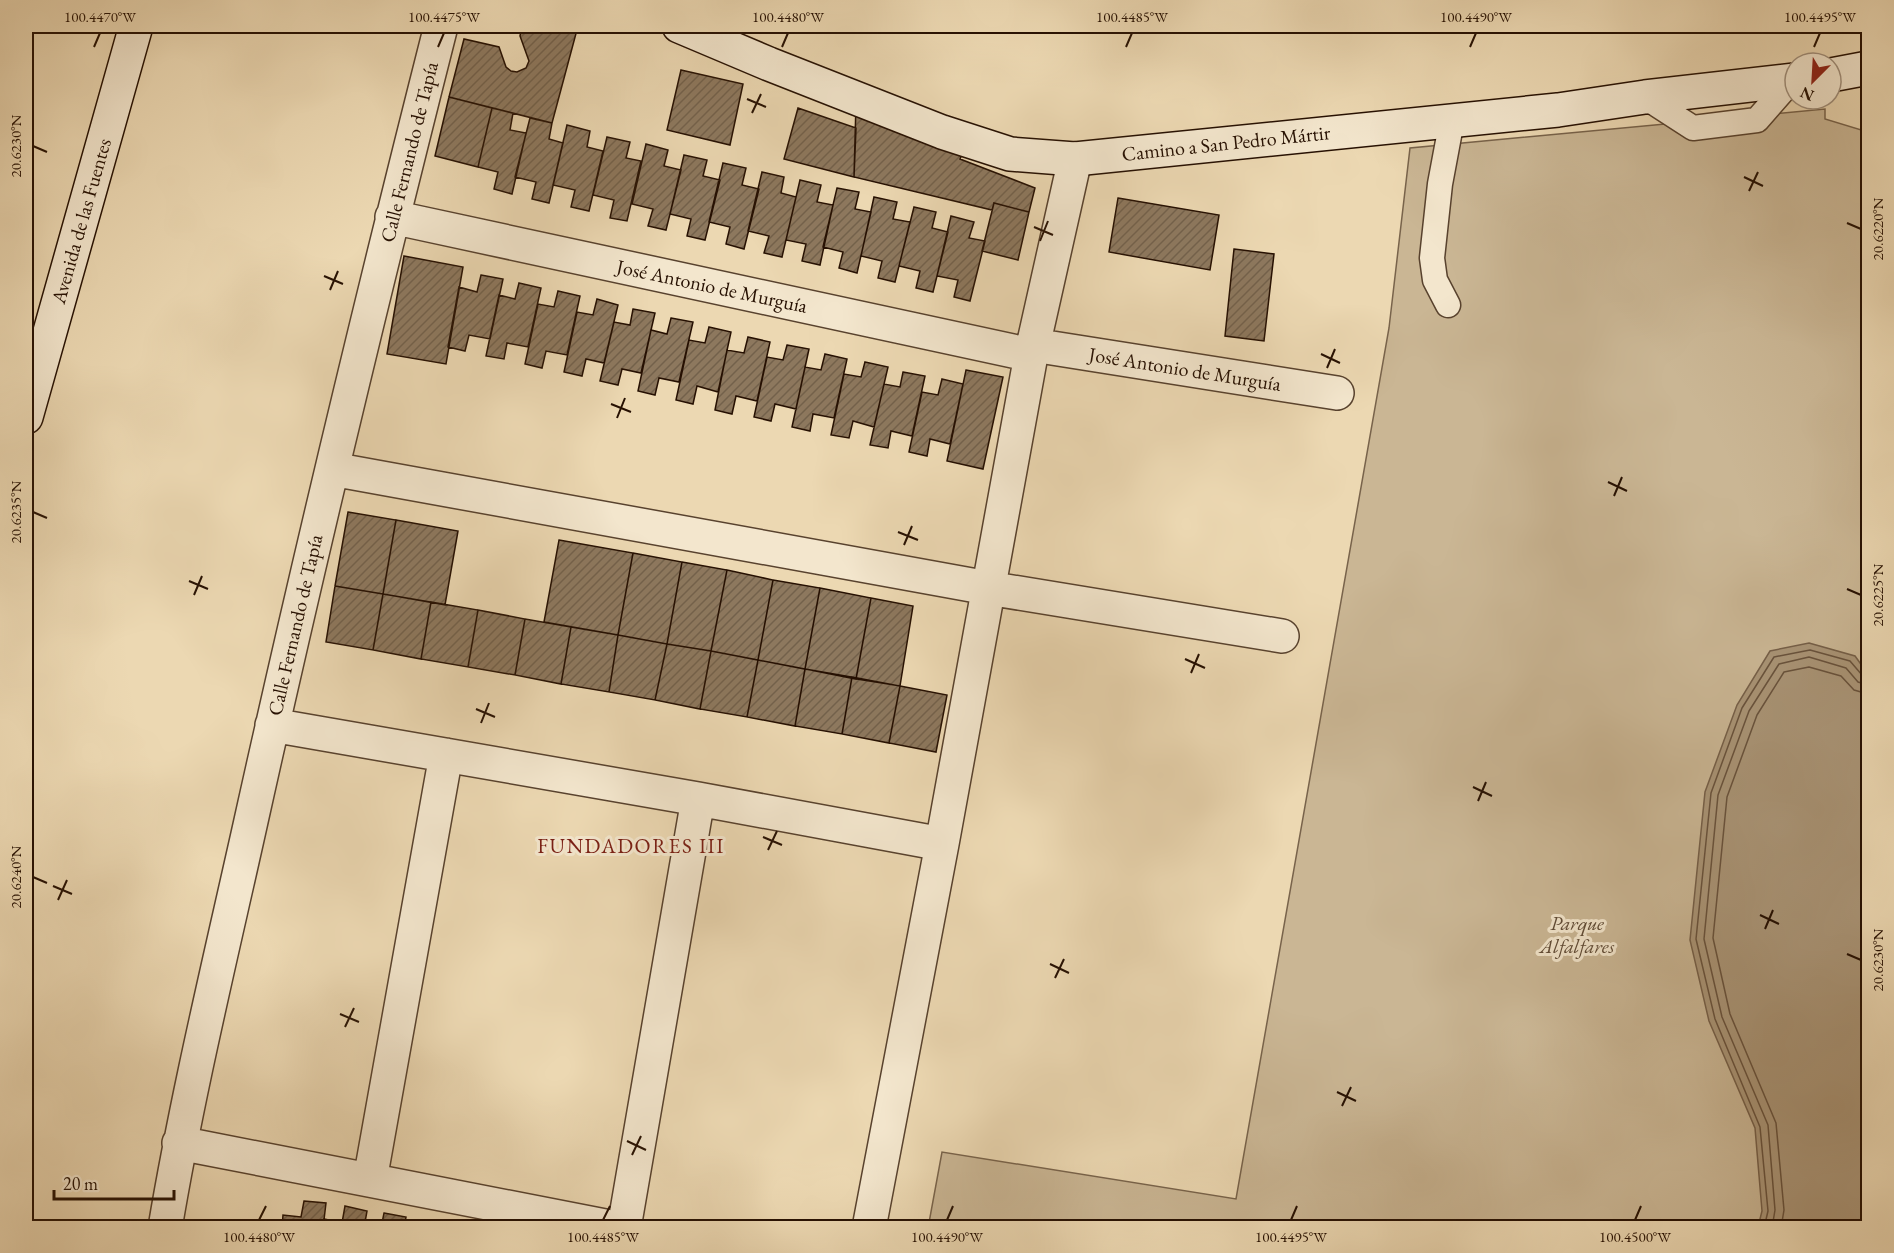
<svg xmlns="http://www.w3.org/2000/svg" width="1894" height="1253" font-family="'EB Garamond',serif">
<defs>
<pattern id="building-hatch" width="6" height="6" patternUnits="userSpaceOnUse" patternTransform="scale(1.5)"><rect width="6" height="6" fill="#8d785e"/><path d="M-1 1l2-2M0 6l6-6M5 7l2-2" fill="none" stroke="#73614b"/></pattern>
</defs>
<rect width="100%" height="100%" fill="#ecd8b2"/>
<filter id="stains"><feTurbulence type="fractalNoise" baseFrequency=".00333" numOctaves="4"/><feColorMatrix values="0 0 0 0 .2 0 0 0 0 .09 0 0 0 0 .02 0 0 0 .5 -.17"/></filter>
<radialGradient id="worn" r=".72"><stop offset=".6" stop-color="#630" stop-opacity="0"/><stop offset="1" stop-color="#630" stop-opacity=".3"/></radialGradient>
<!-- green -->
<path fill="#cab694" stroke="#78634b" stroke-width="1.5" d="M1825,109v10l43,13v1095l-940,1 14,-76 294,47 153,-871 21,-180z"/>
<!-- water -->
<path fill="#a99476" stroke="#755f48" stroke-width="1.5" d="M1809,643l46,13 13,18v553h-110l4,-16 -7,-83 -46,-107 -19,-81 15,-148 32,-87 33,-54z"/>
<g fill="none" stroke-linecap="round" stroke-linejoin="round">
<!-- shore -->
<path stroke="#68523c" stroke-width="1.5" d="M1764,1228l4,-17 -8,-84 -45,-108 -19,-80 15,-146 31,-85 32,-51 36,-7 40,11 12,14 6,2
M1772,1228l3,-18 -7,-85 -46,-108 -18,-78 14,-144 31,-84 30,-47 30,-7 37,11 12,14 10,3
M1781,1228l3,-18 -8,-87 -46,-109 -17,-76 14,-141 30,-82 27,-43 25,-5 32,9 13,14 14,4"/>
</g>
<!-- building -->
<path fill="url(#building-hatch)" stroke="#261002" stroke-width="1.5" d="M522,26h56l-26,97 -103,-26 15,-58 35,8 7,20 5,4 6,1 9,-4 3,-7 -9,-25z
M681,70l62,14 -13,61 -63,-15z
M449,97l43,11 -14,59 -43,-11z
M856,103l107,49 -3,7 75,29 -6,24 -35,-9 -2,7 -138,-33z
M492,108l21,5 -3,17 16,3 -14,61 -18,-5 4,-17 -20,-5z
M798,108l58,20 -2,49 -70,-18z
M530,118l22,5 -3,16 14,4 -14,60 -17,-4 4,-17 -21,-5z
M567,125l23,6 -3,16 16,4 -14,60 -18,-4 4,-17 -22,-5z
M607,137l23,5 -4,16 15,3 -14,60 -17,-3 4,-18 -21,-5z
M646,144l22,6 -4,16 17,4 -15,60 -18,-4 5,-17 -21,-5z
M684,155l23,5 -4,16 17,4 -15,60 -18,-4 4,-17 -21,-5z
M723,163l23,5 -4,17 17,4 -15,60 -18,-5 4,-17 -21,-5z
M762,172l22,5 -3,16 15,4 -14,60 -18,-4 5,-17 -21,-5z
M800,180l21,5 -4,17 16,3 -13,60 -18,-4 4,-17 -20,-4z
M837,188l22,4 -4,17 16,3 -14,61 -18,-5 4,-16 -20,-5z
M874,197l23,5 -4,17 17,3 -15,60 -17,-4 4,-17 -21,-5z
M1118,198l101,17 -9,55 -101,-18z
M994,203l35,9 -11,48 -36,-9z
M914,207l22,5 -4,16 16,4 -15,60 -17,-4 4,-17 -21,-5z
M951,216l23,6 -5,16 16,3 -15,60 -16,-4 4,-17 -21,-4z
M1234,249l40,5 -10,87 -39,-5z
M404,256l59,11 -17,97 -59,-10z
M481,275l22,4 -13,60 -21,-4 -4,16 -17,-4 11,-60 18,5z
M519,283l22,5 -13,59 -21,-4 -3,16 -18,-3 13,-61 16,4z
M558,291l22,5 -13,59 -21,-4 -4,17 -17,-4 13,-60 16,3z
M597,299l21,6 -14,58 -18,-4 -4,17 -18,-4 13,-60 16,3z
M633,309l22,4 -14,60 -19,-4 -4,16 -18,-4 14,-59 16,3z
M671,318l22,4 -14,60 -20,-4 -4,17 -17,-4 13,-61 16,4z
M709,327l22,5 -13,60 -21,-6 -4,18 -17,-4 13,-60 16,3z
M748,337l22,5 -13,59 -21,-5 -4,18 -17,-4 12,-60 17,3z
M787,345l22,4 -13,60 -21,-5 -4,17 -17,-4 13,-60 16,3z
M825,354l22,5 -13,59 -21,-4 -3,17 -18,-4 13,-60 16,3z
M865,362l23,5 -14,60 -21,-6 -4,17 -18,-3 13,-61 17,3z
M966,370l37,7 -20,92 -36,-8z
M903,372l22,4 -13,60 -21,-5 -3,17 -18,-3 14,-61 16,3z
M942,379l21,5 -13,60 -20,-5 -3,17 -18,-4 13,-60 16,3z
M348,512l48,8 -13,74 -48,-8z
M396,520l62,11 -13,74 -62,-11z
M559,540l74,13 -15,82 -74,-13z
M633,553l49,9 -15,82 -49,-9z
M682,562l45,8 -16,81 -44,-7z
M727,570l46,10 -15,80 -47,-9z
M773,580l47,8 -15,81 -47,-9z
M335,586l48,8 -10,56 -47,-8z
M820,588l51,10 -15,81 -51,-10z
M383,594l48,8 -10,57 -48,-9z
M871,598l42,8 -13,80 -44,-7z
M431,602l47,8 -10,57 -47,-8z
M478,610l47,9 -10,56 -47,-8z
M525,619l46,8 -10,57 -46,-9z
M571,627l47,8 -9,57 -48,-8z
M618,635l49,9 -12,56 -46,-8z
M667,644l44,7 -11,58 -45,-9z
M711,651l47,9 -11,57 -47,-8z
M758,660l47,9 -10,57 -48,-9z
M805,669l47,8 -10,57 -47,-8z
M852,677l48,9 -11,57 -47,-9z
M900,686l47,9 -11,57 -47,-9z
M304,1201l22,2 -3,25h-41l1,-13 18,2z
M345,1206l22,5 -3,17h-41l1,-9 18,4z
M384,1213l22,4 -2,11h-23z
M423,1220l22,4 -1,4h-23z"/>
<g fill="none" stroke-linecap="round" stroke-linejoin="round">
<!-- lane casing -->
<g stroke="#58422e" stroke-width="27">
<path id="lane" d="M1645,97l48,31 64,-8 35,-40
M1448,305l-13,-25 -3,-22 8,-74 12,-64"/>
</g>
<!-- street casing -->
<g stroke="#58422e" stroke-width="36">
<path id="street" d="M392,217l639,138
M1033,345l304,48
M332,469l656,119 294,48
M272,725l426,74 244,45
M179,1143l436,85
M370,1180l76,-425
M165,1228c23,-137 56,-272 86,-407 59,-266 123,-531 190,-795
M624,1228l74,-429
M869,1228l73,-384 89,-489 44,-196"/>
</g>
<!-- secondary casing -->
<g stroke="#261002" stroke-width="36">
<path id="secondary" d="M679,26l90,38 173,68 68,22 65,5 483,-49 87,-13 150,-17
M1831,75l37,-7
M26,417l110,-391"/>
</g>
<!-- lane -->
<use href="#lane" stroke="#f3e6cd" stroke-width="24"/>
<!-- street -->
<use href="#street" stroke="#f3e6cd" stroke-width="33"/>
<!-- secondary -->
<use href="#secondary" stroke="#f3e6cd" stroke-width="33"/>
</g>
<!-- ticks -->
<path fill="none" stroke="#261002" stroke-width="2" d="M94,47l6,-14M438,47l6,-14M782,47l6,-14M1126,47l6,-14M1470,47l6,-14M1814,47l6,-14M747,99l19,8M752,113l9,-19M33,146l14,6M1744,177l19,9M1749,191l9,-19M1847,223l14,6M1034,227l19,8M1040,241l8,-20M324,276l19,8M330,290l8,-19M1321,354l19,9M1327,368l8,-19M611,404l20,8M617,418l8,-20M1608,482l19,9M1614,496l8,-19M33,512l14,6M898,532l20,8M904,545l8,-19M189,581l19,8M1847,589l14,6M194,595l8,-19M1185,659l20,9M1191,673l8,-19M476,709l19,8M481,723l8,-20M1473,787l19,9M1478,801l8,-19M763,837l19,8M768,850l9,-19M33,877l14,6M53,886l19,8M58,900l9,-20M1760,915l19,9M1765,929l8,-19M1847,954l14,6M1050,964l19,9M1055,978l9,-19M340,1014l19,8M345,1027l9,-19M1337,1092l19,9M1342,1106l9,-19M627,1141l19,9M632,1155l9,-19M259,1220l7,-14M603,1220l7,-14M947,1220l6,-14M1291,1220l6,-14M1635,1220l6,-14"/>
<g text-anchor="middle" stroke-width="6" stroke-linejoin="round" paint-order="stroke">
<!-- street labels -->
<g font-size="20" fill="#261002" stroke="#f3e6cd">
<text transform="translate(1226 143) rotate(-6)" y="7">Camino a San Pedro Mártir</text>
<text transform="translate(409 152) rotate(-76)" y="7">Calle Fernando de Tapía</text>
<text transform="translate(81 221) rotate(-74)" y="7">Avenida de las Fuentes</text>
<text transform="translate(712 286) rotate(12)" y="7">José Antonio de Murguía</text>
<text transform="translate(1185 369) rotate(9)" y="7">José Antonio de Murguía</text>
<text transform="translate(295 625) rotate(-77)" y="7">Calle Fernando de Tapía</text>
</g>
<!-- park labels -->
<g font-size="20" font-style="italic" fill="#5f4a35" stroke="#f3e6cd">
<text x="1577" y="930">Parque<tspan x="1577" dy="23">Alfalfares</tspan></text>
</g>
<!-- neighbourhood labels -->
<g font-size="21" letter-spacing="1.5" fill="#7a1f14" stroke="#f3e6cd">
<text x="631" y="853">FUNDADORES III</text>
</g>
</g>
<!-- margin -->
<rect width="1894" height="1253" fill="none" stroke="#ecd8b2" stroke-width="66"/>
<!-- north arrow -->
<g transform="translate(1813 81) rotate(204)"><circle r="28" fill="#f3e6cd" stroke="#a1907c" stroke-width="1.5"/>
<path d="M0-4.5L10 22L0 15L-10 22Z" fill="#8f2418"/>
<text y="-9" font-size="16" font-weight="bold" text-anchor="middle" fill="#261002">N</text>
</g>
<!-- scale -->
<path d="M54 1190v9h120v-9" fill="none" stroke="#261002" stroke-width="3"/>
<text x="63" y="1190" font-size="18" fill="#261002" stroke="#f3e6cd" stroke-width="4.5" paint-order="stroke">20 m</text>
<rect x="33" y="33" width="1828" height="1187" fill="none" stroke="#261002" stroke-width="2"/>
<g font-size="15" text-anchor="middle" fill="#261002">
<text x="100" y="22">100.4470°W</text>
<text x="444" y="22">100.4475°W</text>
<text x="788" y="22">100.4480°W</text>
<text x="1132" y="22">100.4485°W</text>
<text x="1476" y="22">100.4490°W</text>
<text x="1820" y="22">100.4495°W</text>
<text transform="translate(16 146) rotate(-90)" y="5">20.6230°N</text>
<text transform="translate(1878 229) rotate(-90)" y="5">20.6220°N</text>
<text transform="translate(16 512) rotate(-90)" y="5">20.6235°N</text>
<text transform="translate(1878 595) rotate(-90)" y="5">20.6225°N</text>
<text transform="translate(16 877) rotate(-90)" y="5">20.6240°N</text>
<text transform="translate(1878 960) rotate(-90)" y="5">20.6230°N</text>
<text x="259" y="1242">100.4480°W</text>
<text x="603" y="1242">100.4485°W</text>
<text x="947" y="1242">100.4490°W</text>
<text x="1291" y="1242">100.4495°W</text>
<text x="1635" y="1242">100.4500°W</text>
</g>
<rect width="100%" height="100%" filter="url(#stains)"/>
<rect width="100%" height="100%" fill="url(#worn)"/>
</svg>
